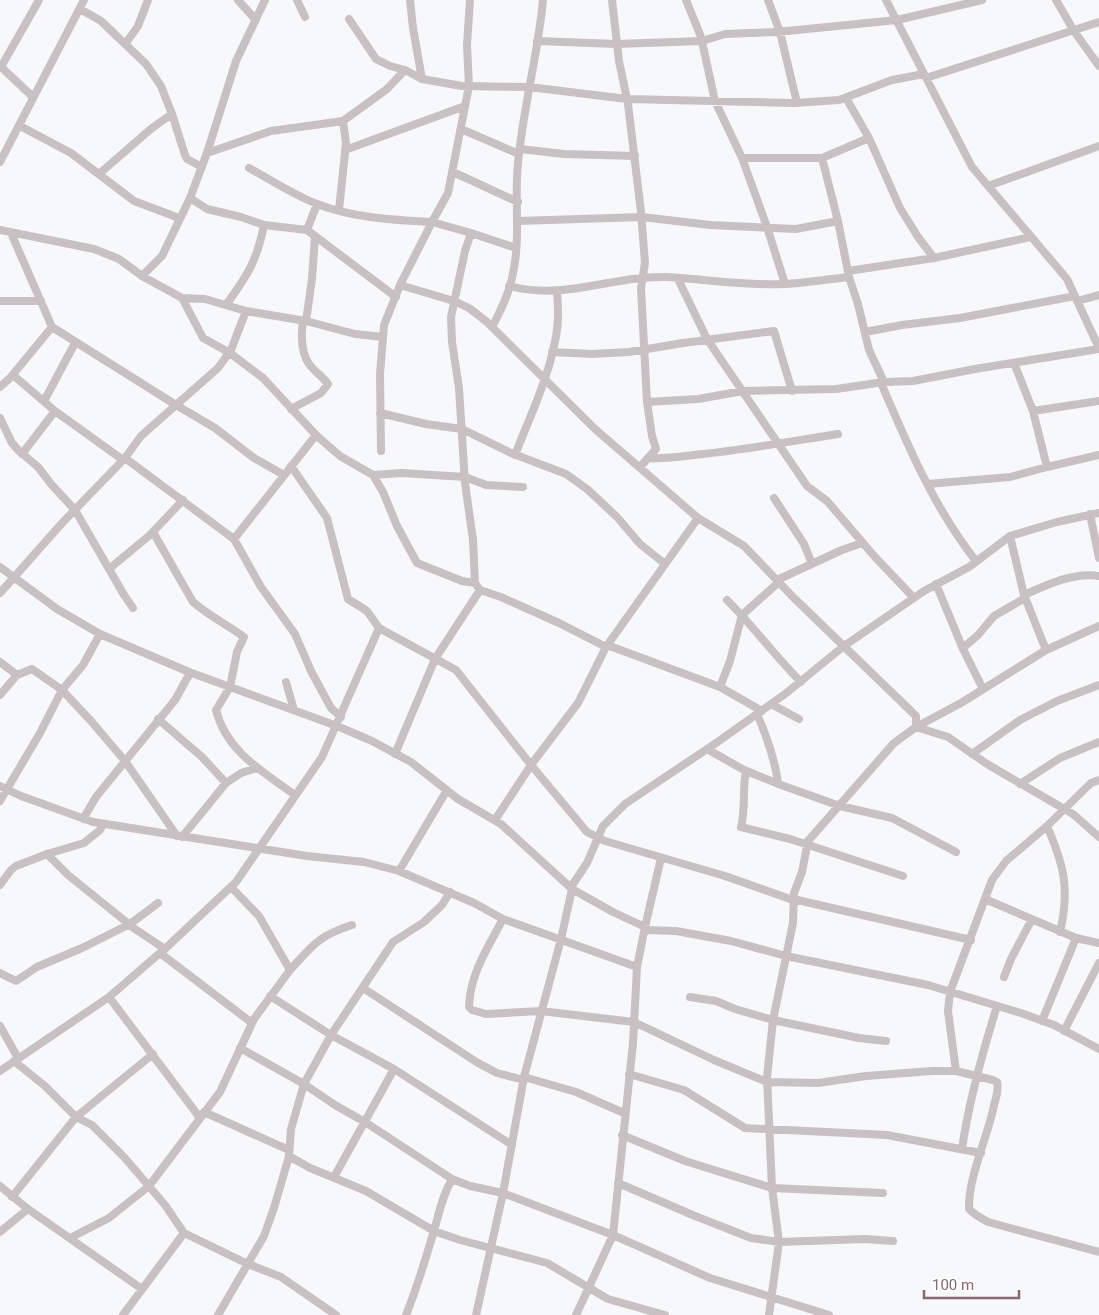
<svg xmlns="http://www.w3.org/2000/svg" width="1099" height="1315" font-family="Roboto,sans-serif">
<rect width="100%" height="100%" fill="#f7f8f9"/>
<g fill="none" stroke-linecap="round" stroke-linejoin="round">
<!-- minor -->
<path stroke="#c8c0c2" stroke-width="8" d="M238,0l17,19
M297,0l8,17
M410,0l3,28 9,51
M612,0l7,61 9,43 13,108 4,51 -4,25 6,114 5,34 4,13 -16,18
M686,0l15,37 14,64 27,57 25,69 18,57
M768,0l12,32 17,71
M886,0l86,167 95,112 32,69
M1056,0l18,31 25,35
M80,9l21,12 45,43 15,22 11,28 13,41 2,4 15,8
M349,19l27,40 14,7 15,4 17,9 40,7 67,1 98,12 168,4 44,-3 53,-20 32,-6
M537,41l80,3 85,-3 23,-7 52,-2 120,-12 85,-20
M126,43l12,-17 10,-26
M0,66l33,31
M1,67l38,-67
M926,78l173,-56
M846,98l23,40 31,70 18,29 16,21
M20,126l51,27 63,48 45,17
M461,129l58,25
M520,149l44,5 71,2
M345,150l120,-44
M207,153l64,-22 72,-10 44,-32 18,-19
M742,158h80l47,-20
M822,158l16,63 11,56 9,27 11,46 15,32
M0,162l84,-162
M249,168c22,12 45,27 68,36 37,14 76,16 115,18l16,-29 21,-107 -2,-41 3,-45
M453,172l65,30
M99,174l53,-46 20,-14
M988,186l111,-40
M190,198l17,11 34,8 23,8 43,5 89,67
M339,210l7,-67 -3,-22
M517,221l125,-4 68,8 86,4 42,-8
M0,230l94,19 25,10 23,17 40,22 21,40 27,15 33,25 53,57 24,21 33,19 29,-2 63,4 21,8 37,2
M307,230l10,-26
M11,233l41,94 124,78 39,23 39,30 30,17
M471,233l45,15
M848,271l86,-13 97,-21
M142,276l20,-20 28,-58 17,-45 29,-92 29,-61
M678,279l29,60 100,147 20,15 48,56 39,41
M400,285l54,16 15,7 18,14 108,107 103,89 46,28 50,52 122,118v11l45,-24 85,-53 53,-24
M509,286c57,15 104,-11 158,-9 39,2 79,9 118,7 21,-1 43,-5 64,-7
M182,298l23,1 41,12 60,10 49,13 28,3
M0,301h41
M1077,301l22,-6
M226,305c21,-29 31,-44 38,-80
M306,321l6,-42 3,-43
M492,327c9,-17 18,-35 21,-54 8,-36 1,-74 5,-110 5,-55 20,-108 25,-163
M865,332l37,-7 58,-7 115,-22
M552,352l40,2 37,-2 54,-9 91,-12 18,60
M1014,363l19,48 14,56 52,-12
M13,375l42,36 68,49
M881,383c26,61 53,125 95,178
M0,387l10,-9 42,-51
M44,401l31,-58
M647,402l51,-3 45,-8 93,-2 48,-7 29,-1 62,-12 124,-20
M291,409l30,-16 7,-9c-5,-7 -14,-13 -19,-20 -8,-12 -8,-29 -6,-43
M1033,411l66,-10
M380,413l46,11 36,5 49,24 55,21 21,15 30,28 23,27 25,20
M0,418l12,25 7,8 19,16 13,17 24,26 49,85 9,13
M316,435l-82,104 27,48 34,47 16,37 20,37 10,9
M381,451l-1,-77 4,-49 16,-40 32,-63 39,11 -6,18 -14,66 1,25 7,46 6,95 8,57 2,43 5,7 21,7 58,26 47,24
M22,454l33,-43
M515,455c16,-41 36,-82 42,-125 2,-13 1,-26 0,-39
M125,458l109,81
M649,458c18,1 36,-2 54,-4 45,-5 90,-13 135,-20
M373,475l10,17 14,34 20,37 45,18 13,2
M928,484l82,-7 37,-10
M774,498l30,46 8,20
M1090,514l9,44
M153,532l40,70c16,14 35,23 51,35l-7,15 -7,35 -14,23c10,41 47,62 79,85
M1010,536l14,59 22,55
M0,567l57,42 43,25 89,38 148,54 35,15 39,21 47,37 43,25 71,65 41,23 32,15
M109,569l41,-34 33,-35
M777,580l65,-30 20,-7
M936,584l27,65 20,40
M0,593l63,-71 62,-64 16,-22 77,-68 13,-18 15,-39
M1024,595c23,-10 49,-23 75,-19
M727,600c26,26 48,56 74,82
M379,628l77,42 75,95 56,67 18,9 120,35 68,24
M607,645l113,42 42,24
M963,648l15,-13 16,-19 31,-18
M0,662l17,13
M286,682l8,28
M720,687l10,-26 12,-46 37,-33
M0,695l17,-20 15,-6 30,21 29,31 34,40 52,75
M771,704l28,15
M757,714c10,23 18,45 21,69
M158,719l44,38 24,26
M707,749l37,21 37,15 59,21 52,12 64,34
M395,754l40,-95 45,-69
M972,754l48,-34 37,-19 42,-16
M746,771c-4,19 0,37 -5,56l49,12 113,37
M1020,784l40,-26 39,-16
M0,786l21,10 72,26 214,34 57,6 35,9 75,32 29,16 134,48
M0,801l40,-68 22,-43 21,-25 17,-31
M83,819l13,-22 79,-97 15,-27
M495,820l36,-55 47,-62 28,-56 92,-129
M1047,826c17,39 23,63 13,106
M182,837l44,-54 15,-10 16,-5
M47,854l21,21 67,54 30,20
M399,871l48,-81
M0,885l11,-15 5,-4 31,-12 37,-11 16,-13 3,-6
M571,887l16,-24 16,-37 22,-22 94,-63 66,-47 59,-48 80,-55 45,-24 41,-31 47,-14 42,-9
M793,899l178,41
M985,899l91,39 23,5
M503,919c-15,28 -33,55 -34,88l3,3 14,4 55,-3 93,11 80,38 53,22 51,1 48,-7 66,-5h24l37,9 4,2c2,8 -1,16 -3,23 -6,32 -26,72 -25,104l7,6 12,7 111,30
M645,930l31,1 55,10 55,15 142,29 93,28 33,12 45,24
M160,953l92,70
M290,970c23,-25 28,-34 62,-45
M0,973l16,8 21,-14 45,-19 48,-24 28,-21
M1004,977l7,-18 21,-40
M363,988l115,75 19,10 27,7
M270,996l61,39 63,34 118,76
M109,997l91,121
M690,997l26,4 19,8 38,11 86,18 27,3
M1042,1021l34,-83
M0,1026l18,32
M1064,1031l35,-68
M240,1048l64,36 31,21 30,17 87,57 18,7 33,7 110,42 97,43 119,37
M14,1061l31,25 31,31 16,8 32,32 41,48 19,28 64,31 33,13 55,38
M0,1071l109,-74 59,-51 68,-64 86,-125 57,-129 -12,-17 -19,-12 -21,-81 -36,-52
M956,1071l-8,-60 2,-19 42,-112 14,-19 41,-35 44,-43 8,-3
M629,1074l55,16 61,38 142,7 94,18
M524,1077l52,15 48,21
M204,1112l85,38
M622,1135l63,26 87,27 111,5
M962,1149c7,-49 20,-95 35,-143
M289,1156l21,12 56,23 68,40 26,9 87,23 61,36 57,16
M334,1177l60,-108
M618,1183l77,33 56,22 28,4 86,-3 28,2
M0,1186l28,23 114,80
M12,1197l64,-80 77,-63
M0,1232l28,-23
M70,1238l39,-20 40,-32 71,-94 34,-73 36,-49 -31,-54 -28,-29
M123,1315l61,-82
M218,1315l46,-79 10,-28 15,-52 2,-27 13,-45 27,-49 62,-93 31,-20 18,-17 8,-13
M406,1315c11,-27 19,-54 27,-81 6,-20 9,-38 19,-55
M476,1315l27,-122 21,-116 37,-138 11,-50
M576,1315l37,-80 20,-192 4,-76 8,-40 16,-69
M769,1315l10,-73 -7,-54 -5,-111 6,-57 20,-97 1,-30 8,-21 6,-31 86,-98 22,-16 32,10 39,27 86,50 26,23"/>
</g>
<!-- scale -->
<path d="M924 1290v8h95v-8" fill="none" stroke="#866971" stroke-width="2.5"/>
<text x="932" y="1290" font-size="15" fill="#866971" stroke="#ffffff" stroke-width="4" paint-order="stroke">100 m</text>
</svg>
